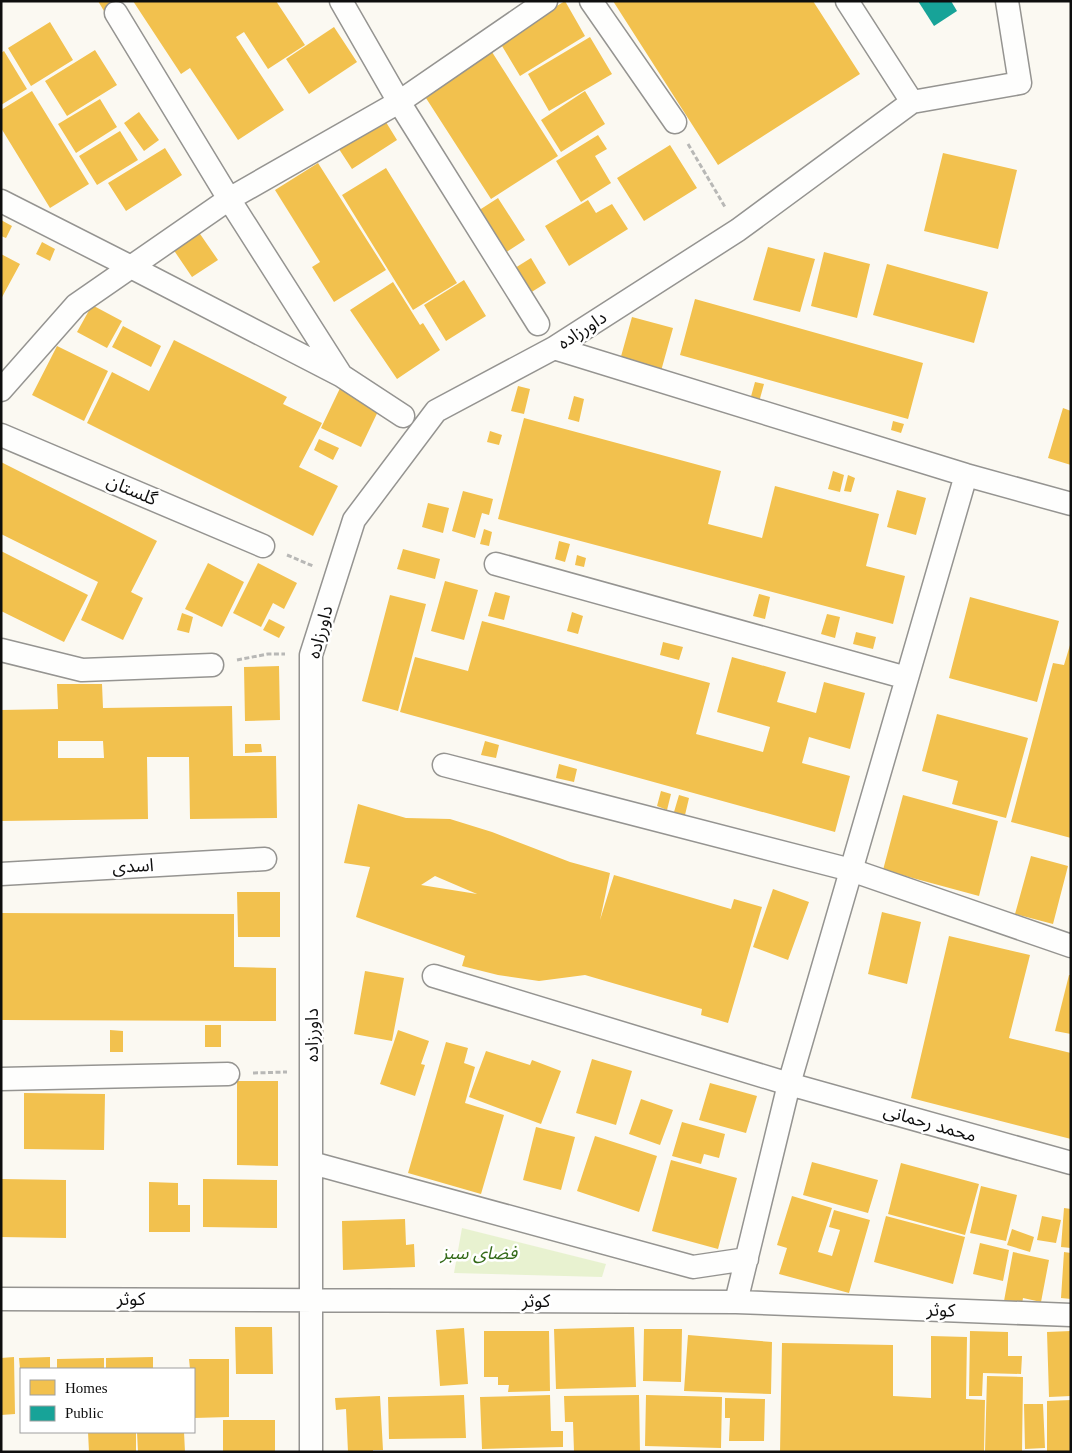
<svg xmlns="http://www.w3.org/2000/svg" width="1072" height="1453" font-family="'Times New Roman','Noto Sans Arabic',serif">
<rect width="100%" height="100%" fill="#fbf9f2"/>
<!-- green -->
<path fill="#e8f2d0" d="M462,1228l144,36 -4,13 -148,-4z"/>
<!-- homes -->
<path fill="#f2c14e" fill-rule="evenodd" d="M98,1h18v2l-12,8z
M133,1h143l29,44 -37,24 -24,-37 -8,5 48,73 -46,30 -48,-72 -9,6z
M565,1l20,35 -65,40 -21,-35z
M613,1h200l47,73 -142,91z
M50,22l23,38 -42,26 -23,-38z
M334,27l23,35 -48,32 -23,-35z
M590,37l22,37 -63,37 -21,-37z
M95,50l22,35 -50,31 -22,-35z
M4,51l23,38 -26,16v-52z
M492,52l66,104 -67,43 -67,-104z
M32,91l57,93 -39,24 -49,-80v-18z
M585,91l20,33 -44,28 -20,-32z
M100,99l17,28 -41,26 -18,-29z
M139,112l20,28 -15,11 -20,-28z
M381,114l16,26 -45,29 -17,-26z
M120,131l18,29 -41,25 -18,-29z
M598,135l9,14 -12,7 16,27 -30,19 -25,-41z
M670,145l27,43 -53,33 -27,-43z
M165,148l17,27 -56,36 -18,-28z
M943,153l74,17 -19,79 -74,-18z
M318,163l68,107 -52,32 -22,-35 8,-5 -45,-72z
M386,168l71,115 -44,27 -71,-115z
M498,198l27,42 -28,18 -27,-42z
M588,200l8,13 16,-9 16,25 -59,37 -24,-40z
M1,220l11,6 -6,12 -5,-2z
M198,231l20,29 -26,17 -19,-28z
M42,242l13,7 -5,12 -14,-7z
M768,247l47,12 -15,53 -47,-12z
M824,252l46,12 -13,54 -46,-12z
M1,254l19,10 -19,35z
M531,258l15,25 -16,10 -15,-25z
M887,264l101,28 -14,51 -101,-28z
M464,280l22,36 -40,25 -22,-36z
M393,282l27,43 3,-2 17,27 -43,29 -47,-69z
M695,299l228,64 -15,56 -228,-64z
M92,305l30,16 -15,27 -30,-16z
M632,317l41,11 -12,43 -41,-11z
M123,326l38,20 -10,21 -39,-20z
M174,340l113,57 -4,7 39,19 -23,44 39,19 -25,50 -226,-113 25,-51 37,19z
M57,346l51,25 -24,50 -52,-26z
M755,382l9,2 -5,18 -9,-2z
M342,384l40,19 -21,44 -40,-19z
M518,386l12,3 -6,25 -13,-3z
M574,396l10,3 -5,23 -11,-3z
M1063,408l8,3v54l-23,-7z
M524,418l197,53 -13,53 54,14 13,-52 104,28 -13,52 39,10 -12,48 -395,-105z
M893,421l11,3 -3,9 -10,-3z
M490,431l12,4 -3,10 -12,-3z
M319,439l20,9 -6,12 -19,-10z
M1,462l156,79 -26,51 12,6 -20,42 -42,-20 17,-38 -97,-48z
M833,471l11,4 -4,17 -12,-3z
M848,475l7,3 -4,14 -7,-1z
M897,490l29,8 -10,37 -29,-8z
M463,491l30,8 -4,16 -7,-2 -7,25 -23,-7z
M428,503l21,5 -6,25 -21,-6z
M484,529l8,3 -3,14 -9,-2z
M559,541l11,3 -5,18 -10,-3z
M403,549l37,10 -5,20 -38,-10z
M1,551l87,44 -24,47 -63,-31z
M577,555l9,3 -2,9 -9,-2z
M208,563l36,19 -22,45 -37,-18z
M258,563l39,20 -13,26 -11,-6 -12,24 -28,-14z
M445,581l33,9 -14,50 -33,-9z
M495,592l15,4 -6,24 -16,-4z
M759,594l11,3 -5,22 -12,-3z
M390,595l36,9 -28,107 -36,-10z
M970,597l89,24 -22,81 -88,-24z
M572,612l11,4 -5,18 -11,-3z
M182,613l11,4 -4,16 -12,-3z
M827,614l13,3 -5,21 -14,-4z
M269,619l16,8 -6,11 -16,-8z
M482,621l228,62 -14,51 67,18 7,-25 -53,-15 15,-55 54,15 -9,30 39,11 8,-31 41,11 -15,56 -41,-12 -7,26 48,13 -15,56 -435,-120 15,-55 53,14z
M856,632l20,5 -3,12 -20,-5z
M663,642l20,5 -4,13 -19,-5z
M1070,645h1v193l-60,-16 42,-159 11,2z
M279,666l1,54 -35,1 -1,-54z
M57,684h45l1,24 129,-2 1,50h43l1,62 -87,1 -1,-62h-42l1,62 -147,2v-111l57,-1zM58,741h45l1,17h-46z
M937,714l91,24 -22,80 -54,-14 6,-23 -36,-10z
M485,741l14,4 -3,13 -15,-3z
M245,744h16l1,8 -17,1z
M559,764l18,5 -3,13 -18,-4z
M661,791l10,3 -4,16 -10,-4z
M679,795l10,3 -4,17 -11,-3z
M903,795l95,26 -19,75 -96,-26z
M358,804l48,14 44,1 42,13 78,30 40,11 -10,47 14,-45 117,34 3,-10 28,8 -34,116 -27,-8 1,-6 -117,-34 -46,6 -41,-6 -36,-9 3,-10 -109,-39 14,-50 -26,-4zM435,876l42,18 -56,-9z
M1031,856l37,10 -15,58 -38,-10z
M773,889l36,13 -21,58 -35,-13z
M237,892h43v45h-42z
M882,912l39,10 -14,62 -39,-10z
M1,913l233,1v53l42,1v53l-275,-1z
M949,936l81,19 -21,83 62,15v86l-160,-41z
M365,971l39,7 -12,63 -38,-7z
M1069,975h2v59l-16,-3z
M205,1025h16v22h-16z
M110,1030l13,1v21h-13z
M398,1030l31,11 -8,23 4,1 -10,31 -35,-12z
M446,1042l22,6 -4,15 11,4 -10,36 39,12 -23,79 -73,-21z
M486,1051l44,14 2,-5 29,11 -20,53 -72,-27z
M592,1059l40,12 -16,54 -40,-12z
M237,1081h41v85l-41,-1z
M710,1083l47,13 -11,37 -47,-13z
M24,1093l81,1 -1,56 -80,-1z
M641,1099l32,11 -13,35 -31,-11z
M682,1122l43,12 -6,24 -15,-4 -3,10 -29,-8z
M536,1127l39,10 -14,53 -38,-10z
M595,1136l62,20 -18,56 -62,-21z
M671,1160l66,18 -19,71 -66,-18z
M812,1162l66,18 -10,33 -65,-18z
M901,1163l78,21 -14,51 -77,-21z
M1,1179l65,1v58l-65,-1z
M203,1179l74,1v48l-74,-1z
M149,1182l29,1v22h12v27h-41z
M981,1186l36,9 -11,46 -36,-8z
M792,1196l40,12 -14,44 14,4 8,-26 -11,-3 5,-17 36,10 -21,73 -70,-19 8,-26 -10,-3z
M1064,1208l7,1v39l-10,-1z
M886,1216l79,21 -12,47 -79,-22z
M1042,1216l19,4 -5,23 -19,-3z
M405,1219l1,26 8,-1 1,23 -72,3 -1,-49z
M1012,1229l22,8 -4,15 -23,-7z
M980,1243l29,7 -6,31 -30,-7z
M1013,1252l36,8 -8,42 -18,-4 -1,6 -18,-3z
M1064,1252l7,1v46l-10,-1z
M235,1327h37l1,47h-37z
M634,1327l2,60 -80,2 -2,-60z
M464,1328l4,56 -28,2 -4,-56z
M644,1329h38l-1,53 -38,-1z
M484,1331h65l1,60 -42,1 1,-7h-11v-8h-14z
M970,1331l38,1v24h14l-1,18 -38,-1 -1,23h-13z
M1071,1331v65l-22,1 -2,-65z
M688,1335l84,7 -1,52 -87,-3z
M931,1336l36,1 -1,62 19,1 -1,52h-204l2,-109 111,2v51l38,2z
M14,1357l1,57 -14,1v-57z
M50,1357v12h-30l-1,-11z
M153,1357v12h-47v-11z
M104,1358v11h-47v-10z
M189,1359h40v58l-35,1v-49h-4z
M987,1376l36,1 -1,75h-37z
M464,1395l2,43 -77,1 -1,-42z
M550,1395l1,36h12v16l-81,2 -2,-52z
M639,1395l1,57h-66l-1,-30h-8l-1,-26z
M646,1395l76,2 -1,51 -76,-2z
M380,1396l3,54h-10v2h-25l-2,-43 -10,1 -1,-12z
M725,1398l40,1 -1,42h-35l1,-23h-5z
M1071,1400v52h-24v-51z
M1024,1404h19l2,44 -20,1z
M223,1420h52v32h-52z
M88,1432h48v20h-47z
M137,1432h47l1,20h-47z"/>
<!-- public -->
<path fill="#17a398" d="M918,1h33l6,10 -23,15z"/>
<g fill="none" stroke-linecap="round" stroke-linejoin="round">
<!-- street casing -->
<g stroke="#959491" stroke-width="25">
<path id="street" d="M341,1l58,101 139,222
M591,1l84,121
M847,1l65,101
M116,13l113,186 112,176
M1,201l130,66 211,109 61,40
M554,348l412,127 105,29
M1,390l75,-85 153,-106 170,-97 147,-101
M1,435l262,111
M496,564l411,114
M1,650l81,20 130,-5
M444,765l407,105 220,76
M1,874l264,-15
M434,976l355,108 282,79
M1,1079l227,-5
M312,1163l381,104 54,-8
M1,1299l735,3 335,13
M736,1302l53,-218 177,-609
M311,1452v-797l43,-135 82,-109 118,-63 184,-118 174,-128 108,-19 -13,-82"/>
</g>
<!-- path -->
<path stroke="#b8b8b6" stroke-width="3" stroke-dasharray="5 2.5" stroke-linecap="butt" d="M688,144l37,63
M287,555l26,11
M237,660l31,-6h17
M253,1073l34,-1"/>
<!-- street -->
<use href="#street" stroke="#fefefd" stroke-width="22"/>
</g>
<g text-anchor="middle" stroke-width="5" stroke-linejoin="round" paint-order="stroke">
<!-- street labels -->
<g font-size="18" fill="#0e0e0e" stroke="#fff">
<text transform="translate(582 330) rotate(-33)" y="6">داورزاده</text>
<text transform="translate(132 490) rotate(23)" y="6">گلستان</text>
<text transform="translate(320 632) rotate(-75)" y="6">داورزاده</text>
<text transform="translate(133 866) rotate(-3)" y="6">اسدی</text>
<text transform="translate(312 1035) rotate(-90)" y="6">داورزاده</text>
<text transform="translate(930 1123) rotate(16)" y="6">محمد رحمانی</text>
<text x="131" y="1305">کوثر</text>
<text x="536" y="1307">کوثر</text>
<text transform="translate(941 1310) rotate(2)" y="6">کوثر</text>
</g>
<!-- park labels -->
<g font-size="18" font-style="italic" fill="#346a19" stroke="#fff">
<text x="479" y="1259">فضای سبز</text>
</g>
</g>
<!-- border -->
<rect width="1072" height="1453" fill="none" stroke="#0e0e0e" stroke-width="5"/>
<!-- legend -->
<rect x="20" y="1368" width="175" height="65" fill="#ffffff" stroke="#9f9f9f"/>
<rect x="30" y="1380" width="25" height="15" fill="#f2c14e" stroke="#9f9f9f"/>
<text x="65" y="1393" font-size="15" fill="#0e0e0e">Homes</text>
<rect x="30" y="1406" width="25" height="15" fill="#17a398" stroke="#9f9f9f"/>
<text x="65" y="1418" font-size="15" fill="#0e0e0e">Public</text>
</svg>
